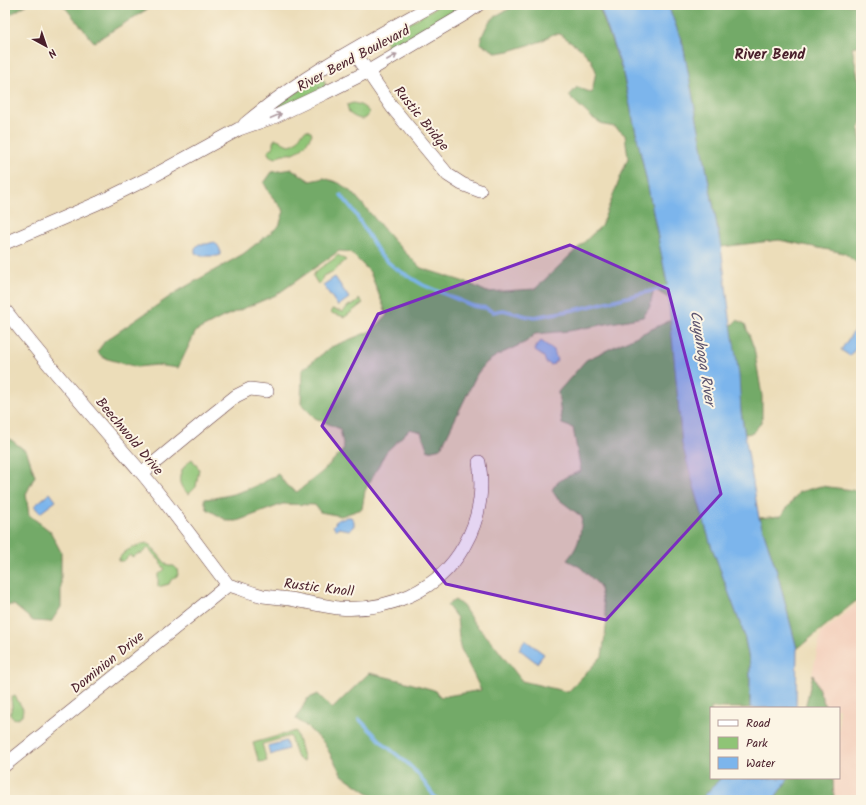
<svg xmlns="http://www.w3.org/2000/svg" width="866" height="805" font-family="Kalam,sans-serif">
<rect width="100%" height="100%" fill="#fcf5e5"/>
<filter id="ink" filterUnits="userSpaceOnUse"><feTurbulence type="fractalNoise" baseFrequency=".025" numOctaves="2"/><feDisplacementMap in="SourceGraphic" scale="8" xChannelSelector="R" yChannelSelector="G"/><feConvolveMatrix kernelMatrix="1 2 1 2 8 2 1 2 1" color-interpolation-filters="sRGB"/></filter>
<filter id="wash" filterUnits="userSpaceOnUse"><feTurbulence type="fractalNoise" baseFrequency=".012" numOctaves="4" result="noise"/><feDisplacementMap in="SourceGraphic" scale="16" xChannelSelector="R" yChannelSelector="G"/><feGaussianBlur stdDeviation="0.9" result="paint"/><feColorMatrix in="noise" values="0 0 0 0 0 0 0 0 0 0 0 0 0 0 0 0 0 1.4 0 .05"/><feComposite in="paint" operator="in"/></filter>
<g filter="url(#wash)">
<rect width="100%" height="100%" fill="#ecddb9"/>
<!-- built -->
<path fill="#f4d3c0" d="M861,601v199h-75l4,-22h49v-70h-34l16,-75z"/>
<!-- green -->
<path fill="#8fc476" stroke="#6c7250" d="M440,5h15l3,5 -1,5 -62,35 -7,-3 -2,-5 3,-7z
M319,78l6,3v7l-54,25 -1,-4z
M353,103c7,1 12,4 16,9 -2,12 -14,6 -20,1l-2,-8z
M307,130l3,1 2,3c-5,10 -13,20 -25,20 -6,0 -6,0 -11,4l-6,-2 -2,-3 1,-4 4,-1v-6l2,-3c5,0 5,2 9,4 10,6 15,-5 19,-11z
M338,255l8,5 -12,11 -11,5 -2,6 -3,2 -5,-8c4,-9 17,-12 25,-21z
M359,298l4,5 -18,14 -14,-4 1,-4 11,3 5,-6 10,-4z
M192,459l7,10 -3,18 -7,7c-16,-10 -9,-26 3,-35z
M146,543l4,2 18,21h6l3,3 1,6 -7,5 -2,4 -11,3v-12l7,-6 -5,-6 1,-1 -13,-14 -7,6 -1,-1 -6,3 -2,2 -2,-3 -6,6h-6c4,-11 18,-15 28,-18z
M15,696l8,13 -1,6 -5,4 -4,-1 -3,-4 2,-7 -1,-9z
M296,731l8,30h-3l-5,-5 -6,-20 -28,8 5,17 -8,1 -6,-19z"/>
<!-- forest -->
<path fill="#73aa67" stroke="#5e6449" d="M5,5h21l-21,13z
M63,5h91l-60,37z
M519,5l11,3 4,-3h64l24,64 26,118 19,96 1,15 -14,-9 -4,18 -7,10 -74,14 -34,3 -9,8 -30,14 -10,7 -9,11 -36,74 -13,3 -7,-19 -11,-3 -24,23 -21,39 -3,18 -21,7 -21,-4 -5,-7 -32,-1 -46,17h-9l-21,-12 -3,-10c27,-2 51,-11 74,-25l9,12 10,6 25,-20 22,-23 -4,-20 -25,-11 -14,-14 1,-34 29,-23 42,-17 14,-15 -17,-43 -20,-20 -11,-1 -63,44 -53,22 -27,14 -18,37 -22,-3 -19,2 -33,-9 -7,-6 8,-11 73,-50 65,-37 36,-28 5,-15 -14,-17 -6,-11 8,-11 20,-3 18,12 14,-3 15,5 14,10 40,47 28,28 47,15 19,9 48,-3 66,-63 27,-68 -3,-23 -10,-8 -11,-2 -13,-8 -22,-21 8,-9 15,6 4,-22 -5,-11 -10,-11 -21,-15h-7l-11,7 -33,10 -12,2 -17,-10c8,-26 15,-28 39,-38z
M668,5h193v40l-9,2 6,30 3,7v41l-2,4 2,14v47l-5,28 5,6v42l-17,-13 -65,-13 -58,7 -38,-202z
M671,320l11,124 28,98 34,92 6,31v43h-39v70h10l-21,22h-322l-36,-25 -18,-32 -18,-17 -10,-7 11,-20 11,-5 14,15 37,-36 30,7 35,10 7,7 40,-7 -21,-43 -3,-29 -10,-13 8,-5 8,6 11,17 18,19 30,39 46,11 34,-36 5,-35 -8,-36 -19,-18 -13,-7c13,-15 13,-24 15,-43l-25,-19 -5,-8c6,-12 17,-14 29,-19l-8,-43 -11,-4 -4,-32 28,-32z
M737,320l8,4 9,24 8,48v25l-9,12 -8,1 -4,-22 -10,-86z
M5,435l22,17 8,24 -9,18 3,21 21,16 11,21v55l-10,15 -18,-1 -19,-16h-9z
M821,486l40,5v106l-64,52 -20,-77 -18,-54 22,-2 18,-24z
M813,674l13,34h-21z
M789,778h44l1,22h-61z"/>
<!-- water -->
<path fill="#7cb5ec" stroke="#636a8c" d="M599,5h69l15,40 38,202 9,71 9,57 2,37 18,106 18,54 20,77 -1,59h-46v-43l-6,-31 -34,-92 -28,-98 -15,-161 -19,-96 -26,-118z
M214,242l2,1 4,6v6l-2,1h-17l-6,-3v-5l4,-4h8z
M335,277l14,21 -11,8 -15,-21z
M855,329l6,3v8l-11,16 -9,-6z
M541,341l13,9 3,11 -3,1v2l-4,1 -2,-2h-2l-2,-6 -9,-6v-3z
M50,493l6,8 -16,12 -6,-7z
M346,517h5l3,4v5l-5,4 -11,-2 -2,2 -3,-4 2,-2 1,-3 3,-2h4z
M525,640l19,14 -7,9 -18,-14z
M286,741l2,8 -18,6 -2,-9z
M721,778h68l-16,22h-73z"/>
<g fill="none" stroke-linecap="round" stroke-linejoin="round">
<!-- stream -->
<path stroke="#7cb5ec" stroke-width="3.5" d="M341,195l12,15 28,46 14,12 28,17 50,21 13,2 7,4 10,-2 23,6 9,1 44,-8 93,-23
M359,719l26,26 22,18 11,11 19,26"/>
</g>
</g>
<g filter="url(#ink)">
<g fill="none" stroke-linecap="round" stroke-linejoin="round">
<!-- minor casing -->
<g stroke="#623c40" stroke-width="14">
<path id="minor" d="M353,50l39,57 56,68 14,9 18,7
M245,124c56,-48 123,-83 188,-119
M5,243l93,-40 57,-28 84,-46 35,-12 51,-24 42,-21 98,-58 13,-9
M5,310c43,56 90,109 136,162 30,36 58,75 87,113
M142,473l69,-57 25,-20 14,-7 17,2
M228,585c12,3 23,8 35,11 9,1 18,2 27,3 16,3 32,7 48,9 49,4 101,-17 126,-62 15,-26 20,-54 15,-84
M5,765l223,-180"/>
</g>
<!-- minor -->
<use href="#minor" stroke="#fff" stroke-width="13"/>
</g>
<!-- one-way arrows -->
<defs><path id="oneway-shaft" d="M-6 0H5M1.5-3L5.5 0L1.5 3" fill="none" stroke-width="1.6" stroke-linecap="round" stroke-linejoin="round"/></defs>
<g stroke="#ae9aa0">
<use href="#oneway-shaft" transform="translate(392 57) rotate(-30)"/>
<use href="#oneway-shaft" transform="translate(276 116) rotate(-23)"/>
</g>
</g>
<!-- marked area -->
<path fill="#7b2cbf" fill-opacity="0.2" stroke="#7b2cbf" stroke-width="3" stroke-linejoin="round" d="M570,245l98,44 53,205 -115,126 -160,-36 -124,-158 56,-112z"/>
<g text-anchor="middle" stroke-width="4" stroke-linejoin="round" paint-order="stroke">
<!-- street labels -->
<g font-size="14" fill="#4a1f2b" stroke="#fcf5e5">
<text transform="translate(353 58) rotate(-28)" y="5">River Bend Boulevard</text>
<text transform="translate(422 118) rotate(51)" y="5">Rustic Bridge</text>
<text transform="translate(130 436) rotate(50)" y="5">Beechwold Drive</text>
<text transform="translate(319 587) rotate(7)" y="5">Rustic Knoll</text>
<text transform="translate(107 662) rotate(-39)" y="5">Dominion Drive</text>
</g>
<!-- neighbourhood labels -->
<g font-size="15" font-weight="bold" fill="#4a1f2b" stroke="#fcf5e5">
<text x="770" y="59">River Bend</text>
</g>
<!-- water labels -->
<g font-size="15" font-style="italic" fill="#5c546f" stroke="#fcf5e5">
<text transform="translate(703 358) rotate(81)" y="5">Cuyahoga River</text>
</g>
</g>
<!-- margin -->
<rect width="866" height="805" fill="none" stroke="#fcf5e5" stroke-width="20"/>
<!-- legend -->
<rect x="710" y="707" width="130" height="72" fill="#fcf5e5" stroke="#b59f9b"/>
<rect x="718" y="720" width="20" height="6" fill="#ffffff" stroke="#b59f9b"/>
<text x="746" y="727" font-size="12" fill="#4a1f2b">Road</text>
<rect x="718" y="737" width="20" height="12" fill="#8fc476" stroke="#b59f9b"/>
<text x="746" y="747" font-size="12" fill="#4a1f2b">Park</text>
<rect x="718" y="757" width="20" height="12" fill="#7cb5ec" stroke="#b59f9b"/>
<text x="746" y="767" font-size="12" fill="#4a1f2b">Water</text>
<!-- north arrow -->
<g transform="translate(46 46) rotate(140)" stroke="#fcf5e5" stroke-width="3" paint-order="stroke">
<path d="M0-3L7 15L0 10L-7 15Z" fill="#4a1f2b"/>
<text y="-6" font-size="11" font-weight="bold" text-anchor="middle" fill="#4a1f2b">N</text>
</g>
</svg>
